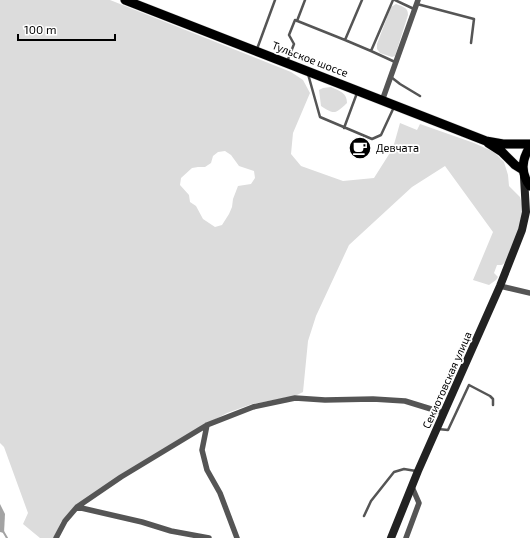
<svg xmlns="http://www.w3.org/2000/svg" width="530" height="538" font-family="'Exo 2',sans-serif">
<rect width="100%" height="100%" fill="#fff"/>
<!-- green -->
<path fill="#dcdcdc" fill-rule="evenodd" d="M0,0h110l181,72 12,8 7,13 -17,40 -2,21 10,12 42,15 31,-3 19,-30 7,-25 17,7 3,-6 54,19 20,9 10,10 4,13 1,11 11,11 3,11 -6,31 -10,22 -5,4h-5l-3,8 4,4 -2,3 -7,5 -16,-5 20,-48 -48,-66 -33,21 -63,58 -33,71 -8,25 -5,51 -8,4 -43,8 -25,9 -37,20 -114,72 -15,17 -7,16h-14l-17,-14 5,-11 -24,-66 -4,-4zM225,151l6,4 8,11 15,5 1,7 -4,6 -13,2 -5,13 -1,8 -3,7 -7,11 -7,2 -12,-8 -7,-13 -6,-4 -1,-7 -9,-10 1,-7 11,-10 6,-1h7l6,-4 2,-7 5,-4z
M396,4c7,3 12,3 12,11l-13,41 -3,1 -12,-4 -3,-4v-5l14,-37z
M331,87c9,4 16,6 16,16 -12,11 -12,12 -26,3l-2,-16 4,-2z"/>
<!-- water -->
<path fill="#a3a3a3" d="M0,504l5,10 -1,19 -4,-1z"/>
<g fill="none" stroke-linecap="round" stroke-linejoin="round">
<!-- stream -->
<path stroke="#a3a3a3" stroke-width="2" d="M0,526l7,12"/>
<!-- primary casing -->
<g stroke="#dbdbdb" stroke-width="10">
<path id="primary" d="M125,0l361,141 17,3h27
M488,143l14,9 13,13 8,5
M530,147c-9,13 -9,27 0,39"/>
</g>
<!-- lane -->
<path stroke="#555" stroke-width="2.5" d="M362,0l-17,40 26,11
M393,0l-22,51 24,11
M395,0l19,9
M417,4l57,15 -3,24
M297,21l8,-21
M257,49l18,-49
M287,62l7,-18 -5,-9 6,-15 50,20
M308,74l12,43 52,22 9,-4 13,-28
M391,77l9,7 20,12
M344,128l13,-35
M438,429l10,1 21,-45 21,11 3,3v6
M364,516l7,-15 23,-29 10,-3 12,2"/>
<!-- street -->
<path stroke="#555" stroke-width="5.5" d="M382,101l36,-101
M500,286l30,7
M207,425l-5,25 5,20 13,23 17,45
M77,507l65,15 29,9 38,7
M56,538l9,-17 12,-14 44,-30 86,-52 46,-18 42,-9 30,2 48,-1 32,2 39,12
M406,538l13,-35 -7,-16"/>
<!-- secondary -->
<path stroke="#222" stroke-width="8" d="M391,538l27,-67 82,-185 22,-56 4,-18 -2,-35"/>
<!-- primary -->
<use href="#primary" stroke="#000" stroke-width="9"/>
</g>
<!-- icons -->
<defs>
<g id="cafe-disc" transform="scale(1.15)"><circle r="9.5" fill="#000" stroke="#fff"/><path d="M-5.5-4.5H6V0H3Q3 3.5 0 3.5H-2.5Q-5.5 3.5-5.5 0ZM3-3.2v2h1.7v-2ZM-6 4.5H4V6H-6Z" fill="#fff"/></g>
</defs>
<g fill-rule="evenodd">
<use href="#cafe-disc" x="360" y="148"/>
</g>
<g text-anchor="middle" stroke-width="3.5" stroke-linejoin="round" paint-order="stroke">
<!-- street labels -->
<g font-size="11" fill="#000" stroke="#fff">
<text transform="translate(310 59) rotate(21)" y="4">Тульское шоссе</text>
<text transform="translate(447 380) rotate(-66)" y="4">Секиотовская улица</text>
</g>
<!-- poi labels -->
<g font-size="11" fill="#000" stroke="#fff" text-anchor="start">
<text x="376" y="152">Девчата</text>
</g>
</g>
<!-- scale -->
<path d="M18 34v6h97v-6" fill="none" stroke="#000000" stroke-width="2"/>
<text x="24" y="34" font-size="12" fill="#000000" stroke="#ffffff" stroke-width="3" paint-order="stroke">100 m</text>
</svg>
